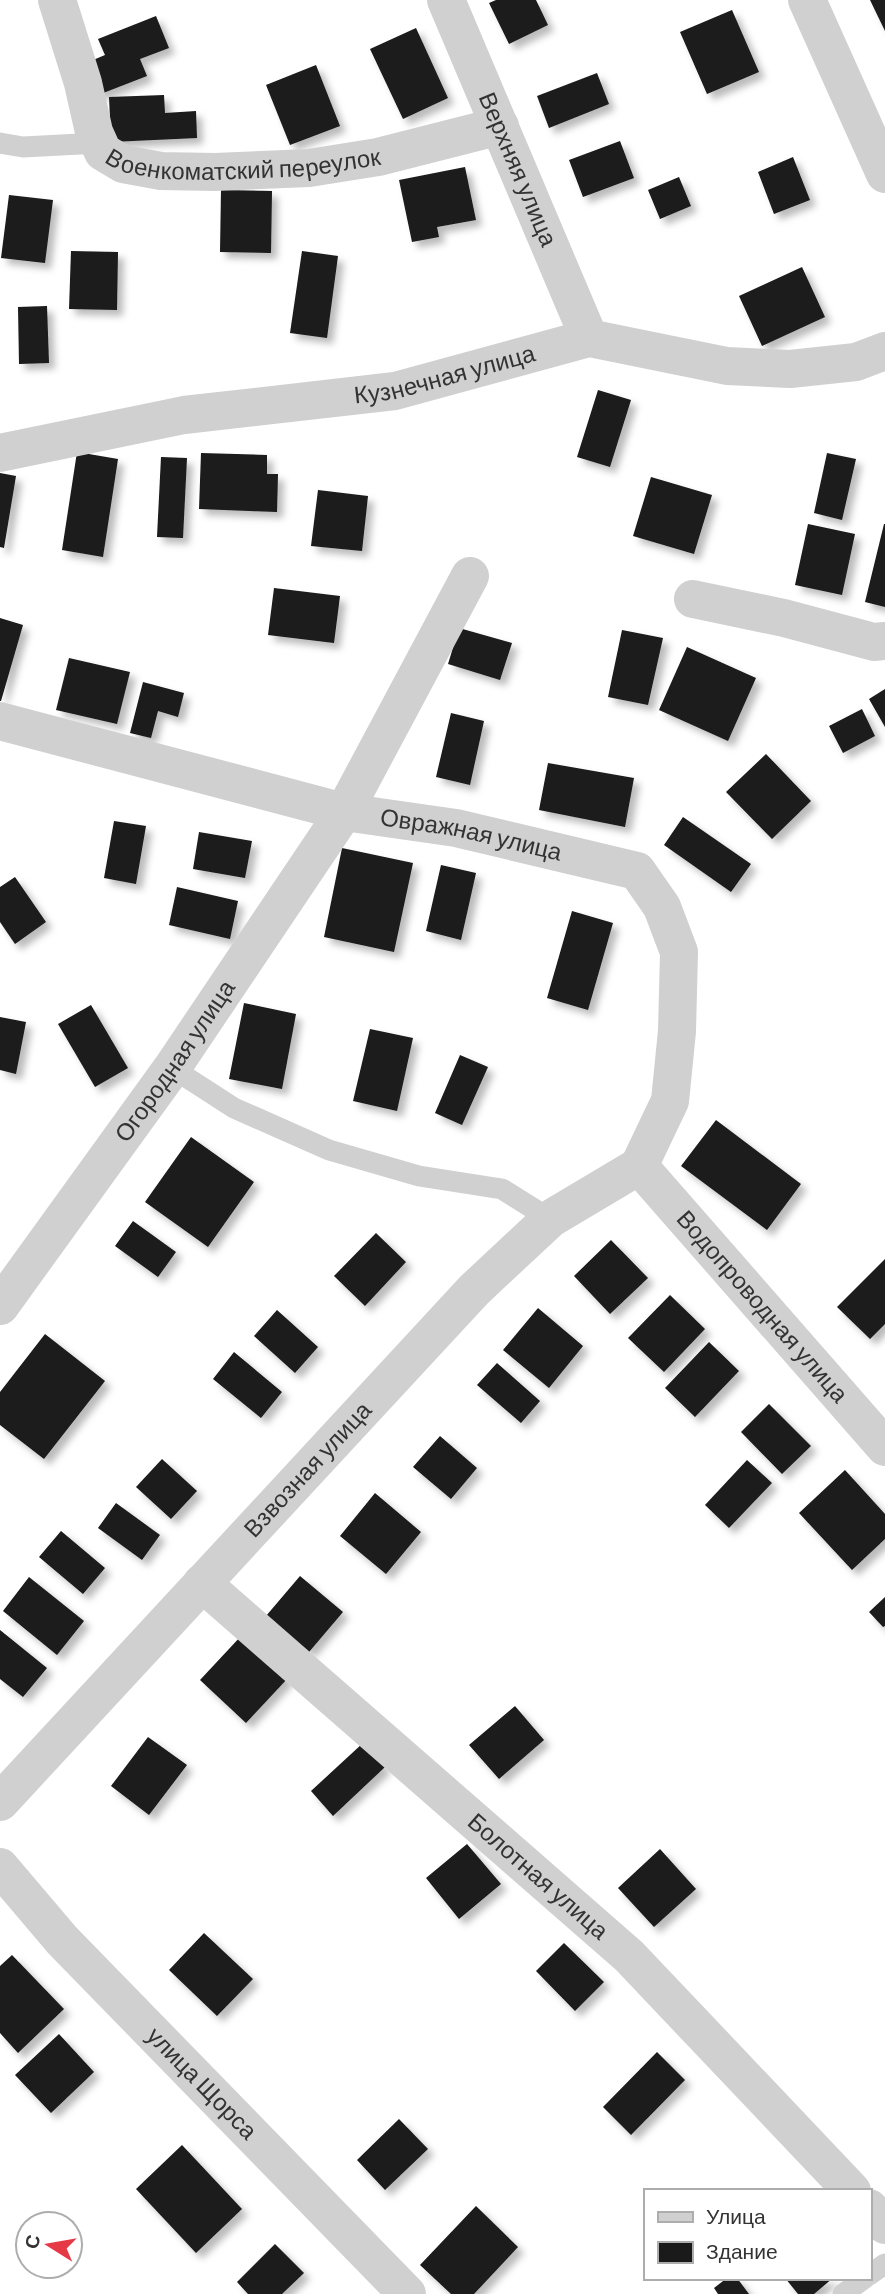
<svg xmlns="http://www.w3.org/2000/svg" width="885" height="2294" font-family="Barlow,sans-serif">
<defs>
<filter id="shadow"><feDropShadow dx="6" dy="6" stdDeviation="3.5" flood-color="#0004"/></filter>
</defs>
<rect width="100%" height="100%" fill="#fff"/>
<!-- building -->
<path fill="#1a1a1a" filter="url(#shadow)" d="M496,0h40l12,25 -39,19 -20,-41z
M870,0h15v31z
M732,10l27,62 -52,22 -27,-62z
M156,16l13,32 -29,11 7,17 -49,19 -12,-32 19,-8 -7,-16z
M416,28l32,70 -45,21 -33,-70z
M316,65l24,61 -50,19 -24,-60z
M597,73l12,31 -60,24 -12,-32z
M164,95l1,18 31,-2 1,27 -86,4 -2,-45z
M620,141l14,37 -51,19 -14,-37z
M793,157l17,43 -36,14 -16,-42z
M465,167l11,53 -39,7 2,10 -27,5 -13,-62z
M679,177l12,29 -31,13 -12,-29z
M221,190l51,1 -1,62 -51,-1z
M9,195l44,5 -8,63 -44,-5z
M71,251l47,1 -1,58 -48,-1z
M302,251l36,5 -11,82 -37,-5z
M802,267l23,50 -63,29 -23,-50z
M47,306l2,57 -30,1 -1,-57z
M598,390l33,10 -21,67 -33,-10z
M77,452l41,7 -15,98 -41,-7z
M201,453l66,2v19h11l-1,38 -78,-3z
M827,453l29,6 -14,61 -28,-7z
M161,457l26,1 -4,80 -26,-1z
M0,473l16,3 -12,72 -4,-1z
M651,477l61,18 -18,59 -61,-18z
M318,490l50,6 -6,55 -51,-5z
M808,524l47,10 -13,61 -47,-10z
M884,524h1v83l-20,-5z
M274,588l66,8 -6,47 -66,-8z
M0,618l23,7 -22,76h-1z
M459,628l53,15 -12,37 -52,-16z
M622,630l41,8 -15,67 -40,-8z
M687,647l69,31 -28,63 -69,-31z
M69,658l61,14 -13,52 -61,-14z
M143,682l41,11 -6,24 -20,-6 -7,27 -21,-5z
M885,689v38l-16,-28z
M862,709l13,27 -32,17 -14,-27z
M451,713l33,8 -14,64 -34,-8z
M766,754l45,47 -39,38 -46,-47z
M548,763l86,15 -9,49 -86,-17z
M683,817l68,47 -20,28 -67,-47z
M114,821l32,5 -10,58 -32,-6z
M199,832l53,9 -7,37 -52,-9z
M342,848l71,15 -19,89 -70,-15z
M441,865l35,8 -15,67 -35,-9z
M15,877l31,45 -31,22 -15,-22v-35z
M177,887l61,14 -8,38 -61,-14z
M572,911l41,12 -25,87 -41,-12z
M244,1003l52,11 -14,75 -53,-10z
M91,1005l37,63 -33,19 -37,-63z
M0,1017l26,5 -10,52 -16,-4z
M370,1029l43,9 -16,73 -44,-10z
M460,1055l28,12 -26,58 -27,-12z
M716,1120l85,64 -34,46 -86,-64z
M191,1137l63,45 -46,65 -63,-45z
M133,1221l43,31 -18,25 -43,-31z
M376,1233l30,29 -41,44 -31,-30z
M611,1240l37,38 -38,36 -36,-38z
M885,1259v65l-15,15 -33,-32z
M670,1295l35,34 -41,43 -36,-34z
M538,1308l45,38 -34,42 -46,-38z
M277,1310l41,37 -23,26 -41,-37z
M45,1334l60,47 -61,78 -44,-34v-33z
M709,1342l30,29 -44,46 -30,-29z
M234,1352l48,40 -21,26 -48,-39z
M497,1363l43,38 -19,22 -44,-38z
M769,1404l42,42 -29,28 -41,-42z
M440,1436l37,32 -26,31 -38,-32z
M162,1459l35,32 -26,28 -35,-32z
M747,1460l25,23 -43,45 -24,-23z
M845,1470l40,44v25l-33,31 -53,-57z
M375,1493l46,39 -35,42 -46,-38z
M116,1503l44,32 -18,25 -44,-32z
M61,1531l44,37 -22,26 -44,-37z
M300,1576l43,36 -34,40 -43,-36z
M29,1577l55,44 -27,34 -54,-44z
M885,1597v29l-2,1 -14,-15z
M0,1630l47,38 -24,29 -23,-18z
M242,1635l46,43 -42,45 -46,-43z
M515,1706l29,34 -45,39 -30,-34z
M148,1737l39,28 -38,50 -38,-29z
M363,1743l22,24 -52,49 -22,-25z
M467,1844l34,40 -42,35 -33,-41z
M660,1849l36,40 -42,38 -36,-39z
M204,1933l49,46 -36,37 -48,-46z
M564,1943l40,39 -29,29 -39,-40z
M12,1955l52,54 -46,44 -18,-20v-67z
M59,2034l35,38 -43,41 -36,-38z
M657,2052l28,28 -54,55 -28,-28z
M399,2119l29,30 -43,41 -28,-30z
M182,2145l60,64 -46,44 -60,-64z
M476,2206l42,41 -44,47h-23l-31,-29z
M275,2244l29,29 -22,21h-34l-11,-12z
M727,2278h10l12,16h-31l-4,-6z
M785,2278h48l-19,16h-16z"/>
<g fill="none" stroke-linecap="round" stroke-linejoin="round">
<!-- service -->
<path stroke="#d0d0d0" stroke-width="21" d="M0,143l23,4 76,-4
M172,1068l62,40 95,42 90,26 83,13 48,30
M869,2275l16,-11
M843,2294l22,-16"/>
<!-- minor -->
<g stroke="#d0d0d0" stroke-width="38">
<path id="s1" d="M57,0l26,83 11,49 9,20 20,12 38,7 54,1 94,-4 69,-11 122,-31"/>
<path id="s2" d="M446,0l143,338"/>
<path d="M807,0l78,174"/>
<path id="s3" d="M0,453l184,-38 211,-24 194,-53 138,28 63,3 66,-7 29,-11"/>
<path d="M693,599l91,19 90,24 11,-1"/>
<path id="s4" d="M0,721l344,91 112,16 181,43 25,36 17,45 -2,79 -7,70 -31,65"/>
<path id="s5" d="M639,1166l246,281"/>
<path id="s6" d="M0,1306l172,-238 172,-256 126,-236"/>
<path id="s7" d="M202,1583l427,373 223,235"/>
<path id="s8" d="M0,1802l474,-512 76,-71 89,-53"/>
<path id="s9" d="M0,1867l62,73 345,354"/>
<path d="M869,2208l16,17"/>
</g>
</g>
<g text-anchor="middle" stroke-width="7" stroke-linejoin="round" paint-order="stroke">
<!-- street labels -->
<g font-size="24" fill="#333" stroke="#fff">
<text dy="8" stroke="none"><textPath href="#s1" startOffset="303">Военкоматский переулок</textPath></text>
<text dy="8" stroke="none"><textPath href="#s2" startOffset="184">Верхняя улица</textPath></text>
<text dy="8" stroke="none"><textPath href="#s3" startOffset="452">Кузнечная улица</textPath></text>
<text dy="8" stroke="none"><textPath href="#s4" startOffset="485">Овражная улица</textPath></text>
<text dy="8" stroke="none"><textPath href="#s6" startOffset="301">Огородная улица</textPath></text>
<text dy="8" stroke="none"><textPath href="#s5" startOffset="187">Водопроводная улица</textPath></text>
<text dy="8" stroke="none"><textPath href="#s8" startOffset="453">Взвозная улица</textPath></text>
<text dy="8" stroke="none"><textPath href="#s7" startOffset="446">Болотная улица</textPath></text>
<text dy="8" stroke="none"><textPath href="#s9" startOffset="296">улица Щорса</textPath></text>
</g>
</g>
<!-- legend -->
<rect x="644" y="2189" width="228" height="91" fill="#ffffff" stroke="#adadad" stroke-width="2"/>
<rect x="658" y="2212" width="35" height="10" fill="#d0d0d0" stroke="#adadad" stroke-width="2"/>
<text x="706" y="2224" font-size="21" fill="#333333">Улица</text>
<rect x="658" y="2242" width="35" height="21" fill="#1a1a1a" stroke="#adadad" stroke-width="2"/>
<text x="706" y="2259" font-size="21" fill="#333333">Здание</text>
<!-- north arrow -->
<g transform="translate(49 2245) rotate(281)"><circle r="33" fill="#ffffff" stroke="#adadad" stroke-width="2"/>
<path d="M0-5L12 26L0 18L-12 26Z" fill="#e63946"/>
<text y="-10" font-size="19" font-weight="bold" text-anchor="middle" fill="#333333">С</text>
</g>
</svg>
